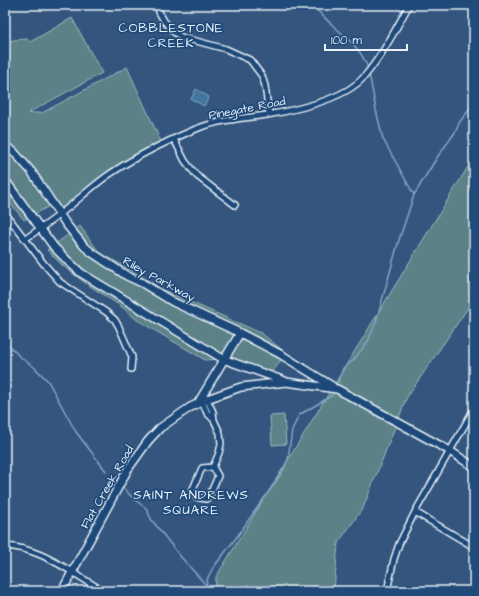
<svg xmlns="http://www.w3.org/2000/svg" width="479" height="596" font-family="'Architects Daughter',sans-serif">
<rect width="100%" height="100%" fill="#34557d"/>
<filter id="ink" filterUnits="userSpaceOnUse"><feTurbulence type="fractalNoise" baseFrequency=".025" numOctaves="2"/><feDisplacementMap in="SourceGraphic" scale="8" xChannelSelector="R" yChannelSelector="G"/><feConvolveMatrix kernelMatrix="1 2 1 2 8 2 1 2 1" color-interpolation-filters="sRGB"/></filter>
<g filter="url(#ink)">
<!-- green -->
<path fill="#5b8187" stroke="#a2b9c0" d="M72,18l30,55 -74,40h14l85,-46 35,77 -49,28 -53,42 -7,-10 -29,16 -19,-23v-153l8,-4 14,-1 3,3z
M474,157v142l-67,98 -44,111 -25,35 -4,48h-119l1,-14z
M80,226l19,26 47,27 17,11 98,43 25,20 -14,20 -14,-2 -35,-12 -18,1 -68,-40 -15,-13 -38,-25 -21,-16 -16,-16z
M284,415l2,29 -14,1 -2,-29z"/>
<!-- water -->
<path fill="#42769f" stroke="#84a7c3" d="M196,89l13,8 -5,9 -13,-7z"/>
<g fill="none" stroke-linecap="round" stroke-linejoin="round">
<!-- stream -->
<path stroke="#84a7c3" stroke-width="1.5" d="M313,5c17,23 47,36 55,64
M369,73l7,37 7,29 31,56
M5,341l15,16 14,10 14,14 28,51 30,39
M337,385l6,-17 10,-7 15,-20 8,-19 23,-82 15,-45 22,-36 20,-28 3,-8 15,-20
M123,488l12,12 11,8 5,11 29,37 26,29
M205,591l3,-14 5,-9 26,-34 13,-19 21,-29 11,-17 4,-10 4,-29 7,-15 34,-20"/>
<!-- street casing -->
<g stroke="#e8f1f8" stroke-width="8">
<path id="street" d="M158,5l1,7 5,9 10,11 7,5 45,12 24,11 12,16 3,10 4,28
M174,139l11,22 12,15 38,29
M5,213l39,51 16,18 46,30 9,8 4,7 13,30 -1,12
M25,239c12,-8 24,-16 35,-25 16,-12 30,-26 47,-38 27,-19 58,-34 89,-47 22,-9 47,-11 71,-14 29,-5 77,-15 97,-38 18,-21 32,-48 45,-72
M207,399l6,13 1,8 6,13 1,11 -2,9 -6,14
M202,401l5,12 7,7
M213,467l5,9 -9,21 -3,2 -10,-2 -4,-6 10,-23z
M415,512l59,35
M5,546c27,2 46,13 69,27 9,6 20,12 29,18
M387,591l7,-32 5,-15 16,-32 59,-103"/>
</g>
<!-- secondary casing -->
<g stroke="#e8f1f8" stroke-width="10">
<path id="secondary" d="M5,146l9,6 17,19 35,53 18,22 7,6 36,24 15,7 31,19 67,31 40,21 52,32
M5,180l49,67 13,13 14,13 142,86 62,22
M198,403l42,-70
M62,591l66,-122 20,-28 12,-13 29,-20 18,-9 34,-12 45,-5 51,7 113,62 24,16"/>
</g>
<!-- street -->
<use href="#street" stroke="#1f4a7a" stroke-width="5"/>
<!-- secondary -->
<use href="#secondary" stroke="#1f4a7a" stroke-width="7"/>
</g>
</g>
<g text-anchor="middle" stroke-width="3.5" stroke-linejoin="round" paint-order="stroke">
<!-- street labels -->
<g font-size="12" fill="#e8f1f8" stroke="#1f4a7a">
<text transform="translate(247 108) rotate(-11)" y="4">Pinegate Road</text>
<text transform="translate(159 279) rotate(29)" y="4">Riley Parkway</text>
<text transform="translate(107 487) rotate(-60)" y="4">Flat Creek Road</text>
</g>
<!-- neighbourhood labels -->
<g font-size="13" letter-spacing="1" fill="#e8f1f8" stroke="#1f4a7a">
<text x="171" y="32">COBBLESTONE<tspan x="171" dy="15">CREEK</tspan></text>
<text x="191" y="499">SAINT ANDREWS<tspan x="191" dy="15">SQUARE</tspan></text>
</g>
</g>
<!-- margin -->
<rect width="479" height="596" fill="none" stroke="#1f4a7a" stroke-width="20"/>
<rect x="10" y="10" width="459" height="576" fill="none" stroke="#e8f1f8" stroke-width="1.5" filter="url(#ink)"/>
<!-- scale -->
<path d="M325 44v6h82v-6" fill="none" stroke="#e8f1f8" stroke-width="2"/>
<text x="331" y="44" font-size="12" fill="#e8f1f8" stroke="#1f4a7a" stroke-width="3" paint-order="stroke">100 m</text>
</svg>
